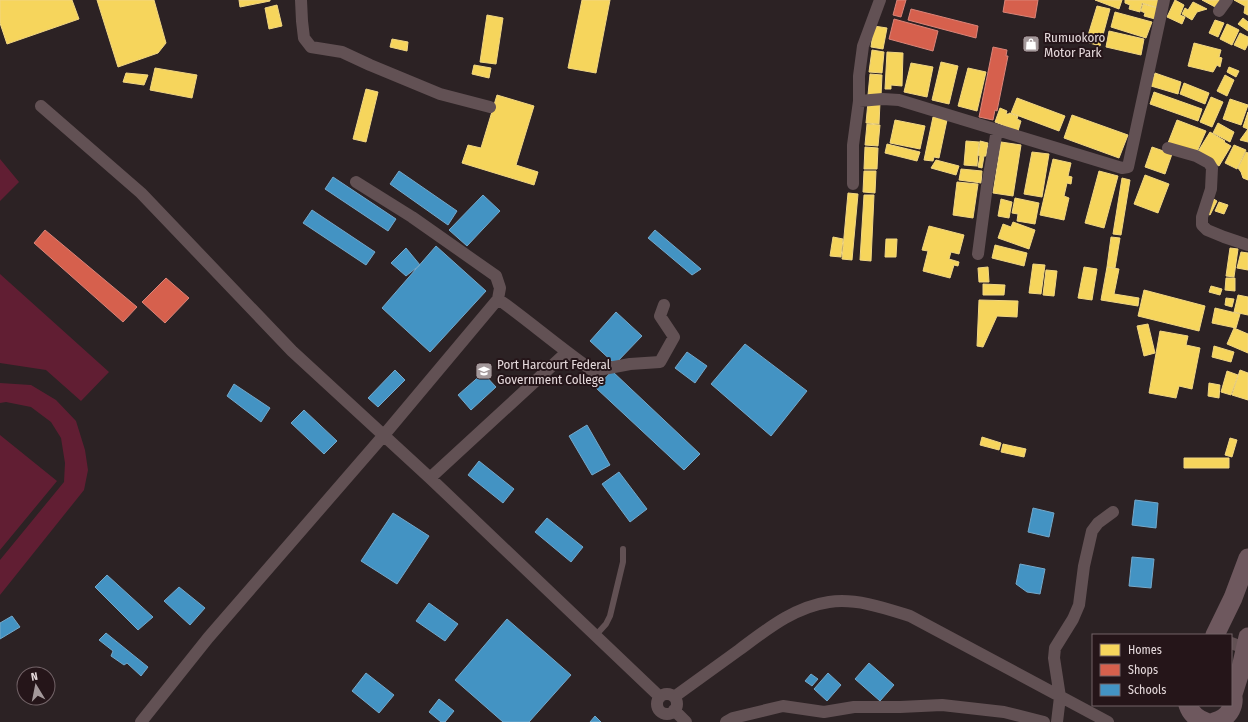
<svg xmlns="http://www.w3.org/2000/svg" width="1248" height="722" font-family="'Fira Sans Condensed',sans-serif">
<rect width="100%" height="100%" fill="#2c2224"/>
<!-- green -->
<path fill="#611e33" d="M0,159l19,23 -19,19z
M0,274l109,98 -28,29 -35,-31 -46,-7z
M0,383l31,2 25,15 20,21 9,29 3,20 -4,20 -84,105v-35l64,-78 1,-19 -4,-25 -10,-16 -20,-15 -25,-5 -6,1z
M0,435l57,46 -57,69z"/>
<!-- homes -->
<path fill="#f6d55c" stroke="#f1d682" d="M0,0h72l7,19 -72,25 -7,-21z
M97,0h57l12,43 -8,10 -40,14z
M239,0h31v1l-30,6z
M582,0h28l-14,73 -28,-5z
M1095,0h27l-3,9z
M1125,0h35l-2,8 -16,-5 -2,9 -11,-3 1,-4 -5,-2z
M1175,0l9,5 -4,10 5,2 -3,7 -15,-7z
M1202,0h19l-4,8z
M1234,0h14v15l-4,-2 1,-7z
M1193,2l14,7 -10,3 -5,8 -10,-6 3,-6 3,2z
M1143,4l15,4 -3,11 -11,-3 1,-3 -4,-2z
M277,5l5,21 -13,3 -4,-21z
M1097,6l13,3 -10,37 -14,-4z
M1115,12l37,10 -6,16 -35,-11z
M487,15l16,3 -7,46 -16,-2z
M1243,18l5,4v9l-10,-7z
M1215,20l9,3 -6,14 -9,-4z
M1227,24l12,6 -7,15 -12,-6z
M874,26l13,2 -4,21 -12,-2z
M1109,31l35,8 -3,16 -35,-8z
M1240,33l8,4v7l-3,6 -11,-5z
M392,39l16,3 -1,9 -17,-4z
M1194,43l27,7 -2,7 3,1 -2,9 -3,-2 -4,7 -25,-6z
M872,50l12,2 -2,21 -13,-1z
M887,52l16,1 -1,33 -11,-1v4h-6z
M941,62l17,4 -9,38 -17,-4z
M911,63l22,4 -6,30 -23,-5z
M474,65l17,3 -2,10 -17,-4z
M1229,67l10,4 -3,6 -9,-5z
M155,68l42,7 -5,23 -42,-8z
M968,68l18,4 -9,39 -19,-5z
M126,73l22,2 -4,10 -21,-3z
M1155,73l26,9 -3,12 -27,-8z
M870,74l12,1 -1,21 -13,-1z
M1225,75l9,5 -7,16 -10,-5z
M1184,83l25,10 -4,11 -25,-10z
M366,89l12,3 -12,50 -13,-3z
M1154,92l48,17 -4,12 -48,-17z
M497,95l37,11 -18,59 22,7 -4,13 -72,-22 6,-18 13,3z
M1211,97l12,5 -11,25 -12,-5z
M1017,98l48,18 -6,15 -48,-18z
M1230,99l18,6 -7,20 -18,-6z
M868,102h12l-1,22 -13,-1z
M1000,108l7,3 -1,3h3v-1l9,3 -1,3 4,2 -3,10 -23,-9z
M1248,112v17l-5,-2z
M1072,115l56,20 -9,23 -55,-20z
M933,117l14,3 -8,38 -5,-1 -1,4 -9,-1z
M895,120l30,6 -5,23 -30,-6z
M1177,120l29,11 -10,23 -28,-11z
M1218,123l16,9 -4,10 -17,-9z
M867,124l13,1 -2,21 -13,-1z
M1248,129v13l-8,-2z
M1210,132l15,9 -1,1 7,4 -12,20 -22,-13z
M966,141l13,1 -2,24 -13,-1z
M980,141l8,2 -2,13h-2l-2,12 -4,-1 2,-11 -2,-1z
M1001,142l20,3 -8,51 -20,-3z
M887,144l33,8 -3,9 -32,-8z
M1234,145l12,5 -9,19 -12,-6z
M865,147l13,1 -1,21h-13z
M1152,147l20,7 -7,20 -20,-7z
M1032,152l17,2 -7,43 -18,-3z
M1246,152l2,1v27l-5,-2 -2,-6 -3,-4z
M1053,159l18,4 -3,13 4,1 -1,7 -4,-1 -3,13 5,2 -5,22 -24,-5z
M936,160l23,6 -3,9 -25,-7z
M961,169l21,2 -1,12 -22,-3z
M864,171h12l-1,22 -12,-1z
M1099,171l19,5 -14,52 -19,-5z
M1145,175l24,9 -11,29 -24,-9z
M1122,178l8,2 -9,55 -8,-1z
M957,182l21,2 -5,34 -20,-3z
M848,193l10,1 -6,66 -10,-1z
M864,195h10l-3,66 -11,-1z
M1015,198l24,5 -4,21 -18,-3 1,-7 -6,-1z
M1212,198l5,3 -7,14 -6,-3z
M1001,199l11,3 -3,16 -11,-2z
M1219,202l9,3 -4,9 -9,-3z
M1013,222l22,8 -6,19 -31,-11 5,-14 8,3z
M929,226l35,9 -5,19 -8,-2 -2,7 10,3 -1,4 -4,-1 -4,13 -27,-7 5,-20 -6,-1z
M833,237l10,2 -2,18 -11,-1z
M1111,237l9,1 -5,30 -8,-1z
M886,239h11l-1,18h-11z
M995,245l32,8 -3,13 -32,-8z
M1230,248l8,1 -4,28 -8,-1z
M1241,252l7,1v17l-11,-2z
M1033,264l12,1 -4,29 -12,-1z
M988,267l1,15h-10l-1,-14z
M1084,267l13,2 -5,31 -14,-2z
M1107,267l12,2 -5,25 25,4 -1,8 -37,-6z
M1046,270l11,1 -3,25 -11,-1z
M1226,278h9v13l-10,-1z
M983,284l22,1 -1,10h-21z
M1211,286l11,3 -2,6 -11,-3z
M1144,290l61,16 -6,25 -61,-15z
M1238,295l10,2v18l-14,-3z
M1226,298l8,1 -2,8 -7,-2z
M979,300l39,1 -1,16 -20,-1 -14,31 -6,-1z
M1215,308l25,6 -4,14 -24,-5z
M1148,324l7,29 -11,3 -7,-30z
M1234,328l14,6v19l-21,-9z
M1160,331l28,5 -2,9 14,3 -8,41 -13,-3 -3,12 -27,-5z
M1214,346l20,6 -3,10 -19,-5z
M1240,370l8,3v27l-16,-5z
M1227,371l11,4 -7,20 -10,-3z
M1209,383l11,2 -1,13 -11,-2z
M982,437l19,6 -2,7 -19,-5z
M1230,438l7,2 -5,17 -7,-2z
M1003,444l23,5 -2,8 -23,-5z
M1184,458h45v10h-45z"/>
<!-- shops -->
<path fill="#d6604d" stroke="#da8478" d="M897,0h9l-5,17 -8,-2z
M1005,0h33l-3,18 -32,-6z
M911,9l67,17 -2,12 -68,-18z
M894,19l44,12 -5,20 -44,-12z
M993,47l14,3 -1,6h2l-11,55 -2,-1 -2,10 -14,-3z
M45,230l92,77 -14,15 -89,-79z
M166,278l23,20 -24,25 -23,-21z"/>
<!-- schools -->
<path fill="#4393c3" stroke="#74a8ca" d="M399,171l58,40 -9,14 -58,-41z
M333,177l63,42 -8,12 -63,-42z
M483,195l17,16 -33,35 -18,-16z
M312,210l63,42 -9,13 -63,-42z
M655,230l46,39 -9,6 -44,-37z
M436,246l50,45 -56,61 -48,-44z
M406,248l14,17 -14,11 -15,-13z
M616,312l26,24 -27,28 -25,-23z
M745,344l62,47 -36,45 -60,-52z
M687,352l20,14 -12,17 -20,-15z
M395,370l10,10 -27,27 -10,-9z
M612,371l88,83 -16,16 -88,-82z
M483,373l13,14 -25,23 -13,-15z
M234,384l36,24 -9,14 -34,-26z
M304,410l33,31 -13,13 -33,-31z
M587,425l23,40 -18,10 -23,-39z
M479,461l35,28 -11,14 -35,-28z
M619,472l28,37 -17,13 -28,-38z
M1135,500l23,3 -2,25 -24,-3z
M1033,508l21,5 -5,24 -21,-5z
M393,513l36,23 -32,48 -36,-23z
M547,518l36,29 -12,15 -36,-30z
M1132,557l22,2 -3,29 -22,-2z
M1020,564l25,5 -5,25 -13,-2 -11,-8z
M107,575l46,42 -15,13 -43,-43z
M179,587l26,21 -15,17 -26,-24z
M429,603l29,21 -13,17 -29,-20z
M12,616l8,11 -20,12v-16z
M507,619l64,56 -42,47h-26l-48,-42z
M106,633l42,34 -7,9 -14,-13 -3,2 -13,-9 2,-5 -14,-11z
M869,663l25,22 -14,16 -25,-22z
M366,673l28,22 -15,18 -27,-22z
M828,673l13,12 -14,16 -13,-12z
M811,674l7,5 -6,7 -7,-5z
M439,699l15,12 -9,11h-4l-12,-10z
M595,716l6,6h-11z"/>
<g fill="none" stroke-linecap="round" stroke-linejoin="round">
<!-- service -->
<path stroke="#625154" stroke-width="6" d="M596,635l10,-11 4,-8 13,-54v-13"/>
<!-- minor -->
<path stroke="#625154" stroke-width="12" d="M301,0l1,21 2,17 7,9 31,5 28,13 70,29 50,13
M1219,11l8,-11
M859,101v-25l4,-30 17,-46
M41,106l100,87 151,158 138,127 230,219
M1168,148l28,8 13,7 3,5 -1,21 -9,28v8l5,5 17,7 24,8
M853,184v-39l6,-44 24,-2 16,1 223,68 6,-1 36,-167
M978,254l9,-68 10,-56
M498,299c32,23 62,49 95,72l37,-7 30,-2 14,-25 -14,-21 4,-11
M430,478l137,-126
M1231,643l17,6
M657 704a10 10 0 1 1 20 0a10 10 0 1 1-20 0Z
M674,697c22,-16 43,-31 65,-47 27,-20 55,-43 90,-48 27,-4 56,6 81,14l198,106
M674,710l12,12
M141,722l67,-84 176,-203 114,-136 2,-11 -4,-12 -84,-59 -56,-35
M726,722l7,-4 50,-12 41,6 30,-5h46l42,-2 62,7 40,10
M1057,722l3,-25 -6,-39 1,-10 18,-29 6,-14 5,-39 8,-35 6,-8 15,-11"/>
<!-- primary -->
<path stroke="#6e585e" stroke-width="19" d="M1215,635l18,-37 15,-40
M1233,694l7,-22 8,-35
M1188,705c3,9 9,14 18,17
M1214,722c16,-4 23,-18 17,-33"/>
</g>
<!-- icons -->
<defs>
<g id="shop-square" transform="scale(0.9)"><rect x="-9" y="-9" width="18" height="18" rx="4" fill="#a4999b" stroke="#251519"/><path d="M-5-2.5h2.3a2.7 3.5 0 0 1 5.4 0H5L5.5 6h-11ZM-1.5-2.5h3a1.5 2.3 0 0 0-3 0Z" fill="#fff"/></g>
<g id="university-square" transform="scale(0.9)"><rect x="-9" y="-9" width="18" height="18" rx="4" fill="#a4999b" stroke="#251519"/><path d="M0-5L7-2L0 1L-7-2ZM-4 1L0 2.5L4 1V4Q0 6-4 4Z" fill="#fff"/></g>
</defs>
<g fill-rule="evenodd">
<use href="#shop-square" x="1031" y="44"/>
<use href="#university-square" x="484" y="371"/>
</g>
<g text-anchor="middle" stroke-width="4" stroke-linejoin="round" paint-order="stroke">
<!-- poi labels -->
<g font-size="13" fill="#e5d9db" stroke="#251519" text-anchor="start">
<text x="1044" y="42">Rumuokoro<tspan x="1044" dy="15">Motor Park</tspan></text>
<text x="497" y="369">Port Harcourt Federal<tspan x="497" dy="15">Government College</tspan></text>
</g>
</g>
<!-- legend -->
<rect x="1092" y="634" width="140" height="72" fill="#251519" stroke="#726367"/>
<rect x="1100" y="644" width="20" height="12" fill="#f6d55c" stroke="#726367"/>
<text x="1128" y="654" font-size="12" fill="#e5d9db">Homes</text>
<rect x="1100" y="664" width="20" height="12" fill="#d6604d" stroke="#726367"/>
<text x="1128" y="674" font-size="12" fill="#e5d9db">Shops</text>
<rect x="1100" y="684" width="20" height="12" fill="#4393c3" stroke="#726367"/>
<text x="1128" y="694" font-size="12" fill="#e5d9db">Schools</text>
<!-- north arrow -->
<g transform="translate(36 686) rotate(350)"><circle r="19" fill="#251519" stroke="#726367"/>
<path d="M0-3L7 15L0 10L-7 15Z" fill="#a4999b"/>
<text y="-6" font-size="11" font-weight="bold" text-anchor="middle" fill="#e5d9db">N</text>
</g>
</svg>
